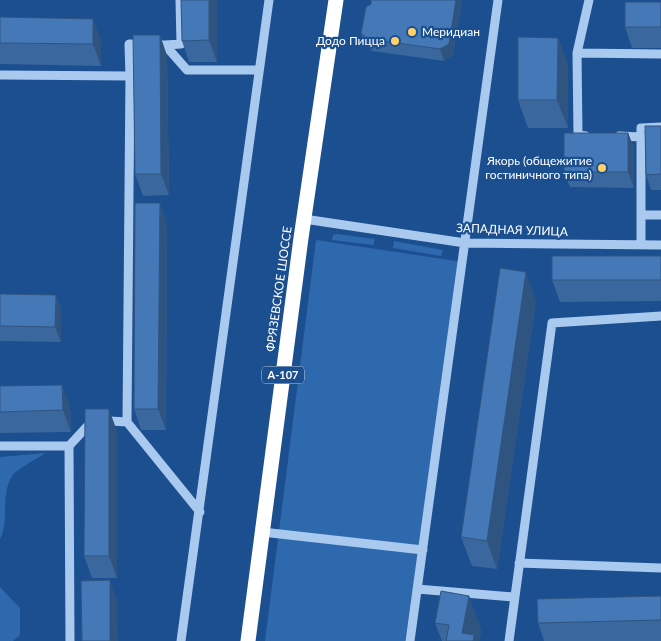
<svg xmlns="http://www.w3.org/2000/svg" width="661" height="641" font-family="Lato,sans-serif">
<rect width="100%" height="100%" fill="#1b4f8f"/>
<!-- green -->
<path fill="#2e69ad" d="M337,234l38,5 -2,6 -41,-5 1,-5z
M316,240l147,22 -58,379h-140z
M394,241l49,9 -2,6 -48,-8z
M45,453c-8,6 -28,16 -33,23 -12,19 -2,44 -12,63v-82z
M0,587l20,21v27l-7,6h-13z"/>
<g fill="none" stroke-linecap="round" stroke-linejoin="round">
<!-- minor -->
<path stroke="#a9c9ee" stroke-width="9" d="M165,45l16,-1 -1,-44
M577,53l84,1
M0,75l130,1 -3,346
M130,76l-1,-32 36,1 22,25h72
M586,136l-8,-1 -1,-82 12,-53
M619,136l22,1v108
M641,137v-9l20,-1
M641,215h20
M304,219l161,24 196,2
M0,446h69
M262,532l161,18
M519,563l142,5
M417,589l97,8
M70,641l-1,-195 24,-26 34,2 73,90
M181,641l88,-641
M410,641l88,-641
M509,641l43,-318 109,-7"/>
<!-- highway -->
<path stroke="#fff" stroke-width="15" d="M248,641l53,-403 35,-238"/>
</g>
<!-- wall -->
<path fill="#3a679d" d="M217,0v62h-28l-7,-21z
M371,0h91l-9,55 -9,6 -72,-10 -7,-7 -4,-11 10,-29z
M661,2v46h-29l-7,-21z
M0,17l101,23v26l-101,-2z
M160,35l7,21 2,139 -26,1 -8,-22z
M558,38l10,28v62h-40l-10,-28z
M661,126v64h-10l-5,-15z
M628,133l6,15v40l-64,-1 -6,-15z
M167,225l-1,205h-25l-7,-21z
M661,256v45l-101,1 -8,-22z
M0,294l56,1 5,15v32l-61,-1z
M536,300l-39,269 -25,-3 -11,-29z
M0,386l70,20 1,26 -71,1z
M117,431v147h-25l-8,-22z
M469,596l12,35 -2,10h-37l-7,-18z
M661,596v45h-117l-6,-18z"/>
<!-- shaded-wall -->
<path fill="#305480" d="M209,0h8v62l-8,-22z
M456,0h6l-9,55 -9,6 -4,-12z
M93,19l8,21v26l-8,-22z
M160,35l7,21 2,139 -8,-21z
M558,38l10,28v62l-11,-28z
M628,133l6,15v40l-6,-16z
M160,203l7,22 -1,205 -8,-21z
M526,272l10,28 -39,269 -10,-28z
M56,295l5,15v32l-6,-15z
M62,385l8,21 1,26 -8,-22z
M109,409l8,22v147l-8,-22z
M110,580l7,22 1,39h-8z
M469,596l12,35 -2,10h-14l-3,-8z"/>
<!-- building -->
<path fill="#4478b7" stroke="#305480" d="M181,0h28v40l-27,1z
M371,0h85l-7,44 -9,5 -72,-10 -7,-6 5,-26 5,-3z
M625,2h36v25h-36z
M0,17l93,2v25l-93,-1z
M133,35h27l1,139h-26z
M518,37l40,1 -1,62h-39z
M645,126h16v48l-15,1z
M564,133h64v39h-64z
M135,203h25l-2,206h-24z
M552,256h109v24h-109z
M500,268l26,4 -39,269 -26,-4z
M0,294l56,1 -1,32 -55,-1z
M62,385l1,25 -63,2v-26z
M85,409h24v147h-25z
M110,580v61h-28l-1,-60z
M441,591l28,5 -7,37 12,2 -1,6h-27l3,-16 -14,-2z
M661,596v24l-123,3 -1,-24z"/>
<!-- markers -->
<g fill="#ffd166" stroke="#1b4f8f" stroke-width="2">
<circle cx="412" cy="32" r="5"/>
<circle cx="395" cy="41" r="5"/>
<circle cx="602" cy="168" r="5"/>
</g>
<g text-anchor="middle" stroke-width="4.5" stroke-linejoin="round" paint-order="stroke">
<!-- shield labels -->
<rect fill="#1b4f8f" stroke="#bbcadd" stroke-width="1" x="262" y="366.5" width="42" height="17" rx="4"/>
<g font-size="11" font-weight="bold" fill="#fff">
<text x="283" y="379">А-107</text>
</g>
<!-- poi labels -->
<g font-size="12" fill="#fff" stroke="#1b4f8f" text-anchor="end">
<text x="422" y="36" text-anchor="start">Меридиан</text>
<text x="385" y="45">Додо Пицца</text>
<text x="592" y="165">Якорь (общежитие<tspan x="592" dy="14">гостиничного типа)</tspan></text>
</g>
<!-- street labels -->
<g font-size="12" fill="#fff" stroke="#1b4f8f">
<text transform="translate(512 230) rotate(2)" y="4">ЗАПАДНАЯ УЛИЦА</text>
<text transform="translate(279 289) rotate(-82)" y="4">ФРЯЗЕВСКОЕ ШОССЕ</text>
</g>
</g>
</svg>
